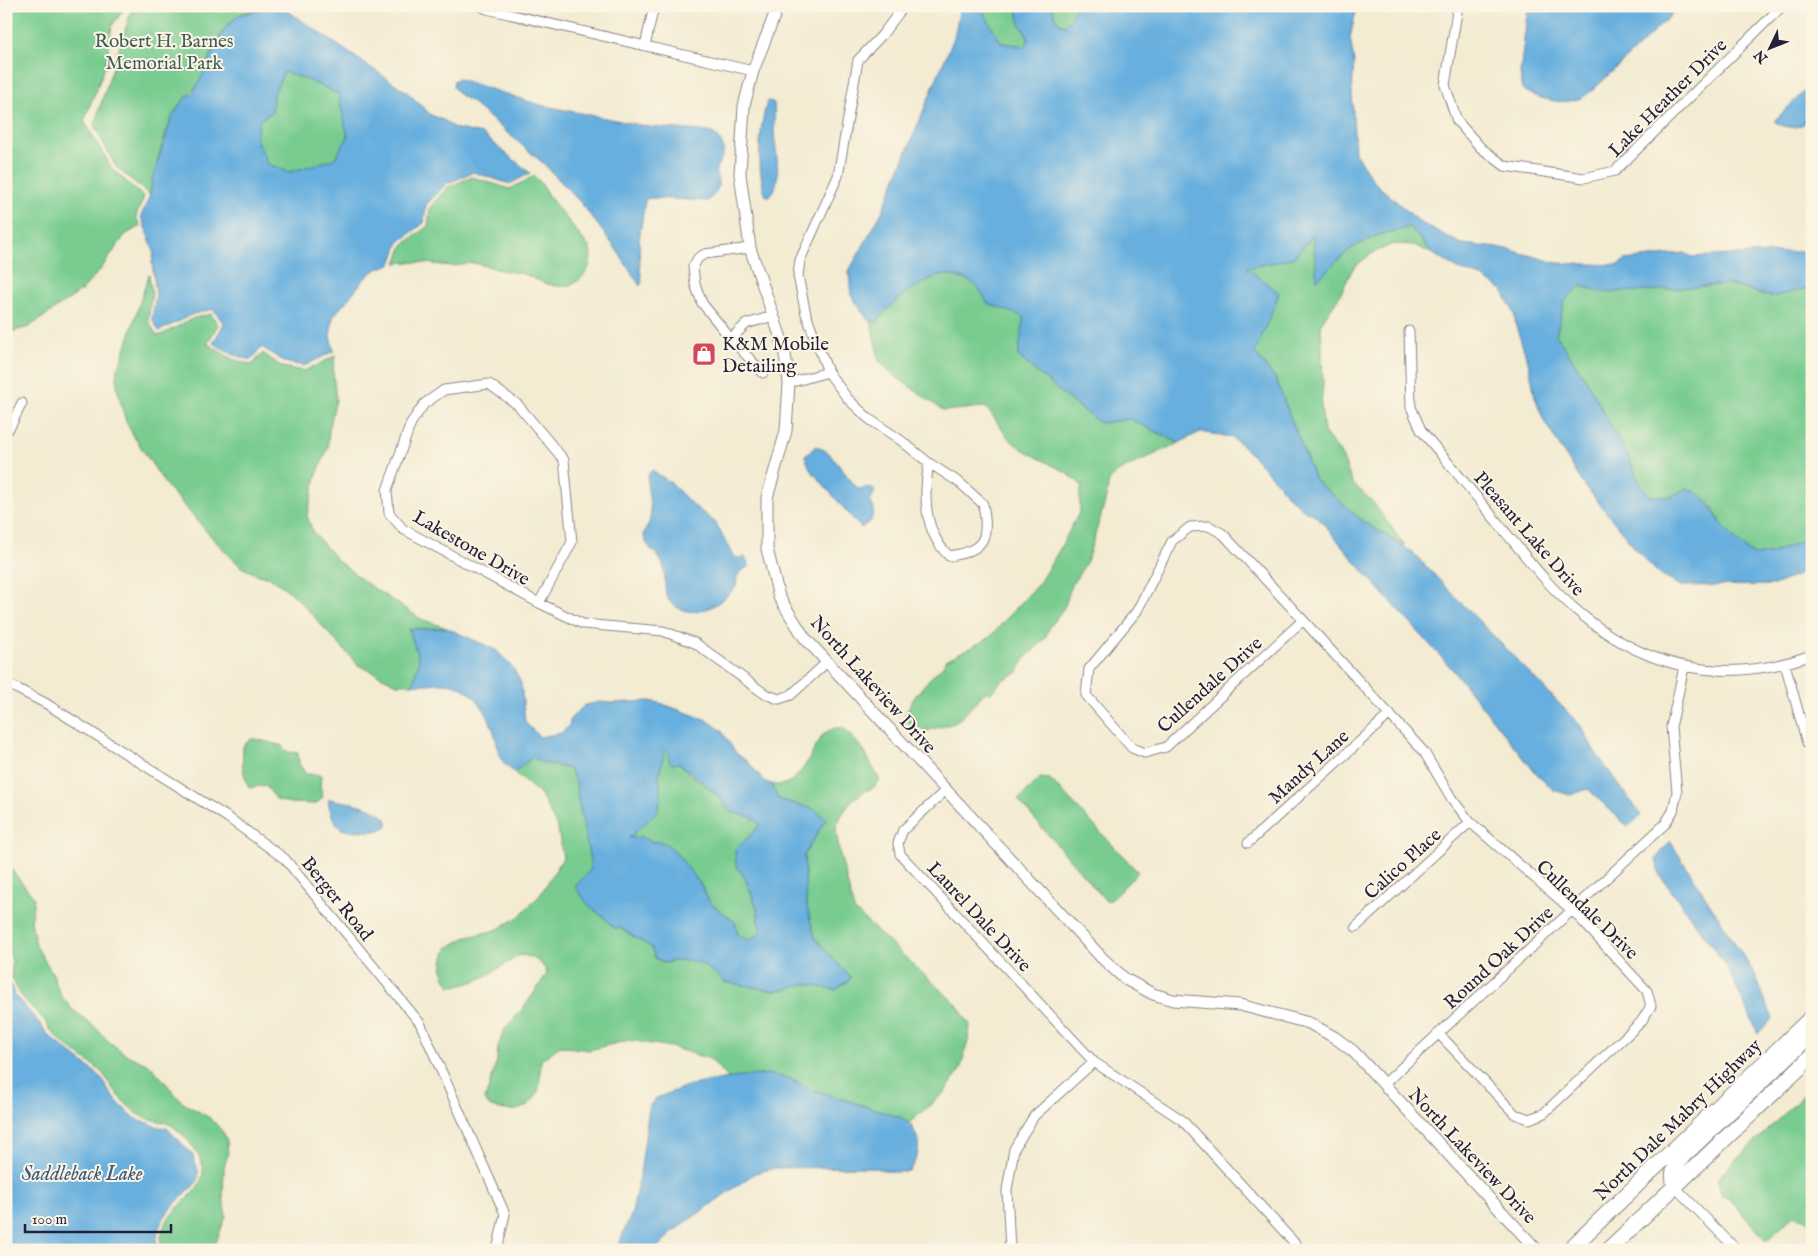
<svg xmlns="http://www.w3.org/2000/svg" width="1818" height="1256" font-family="'IM FELL English',serif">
<rect width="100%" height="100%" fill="#fcf5e5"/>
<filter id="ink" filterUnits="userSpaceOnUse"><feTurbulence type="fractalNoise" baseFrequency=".02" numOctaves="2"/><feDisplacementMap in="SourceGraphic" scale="10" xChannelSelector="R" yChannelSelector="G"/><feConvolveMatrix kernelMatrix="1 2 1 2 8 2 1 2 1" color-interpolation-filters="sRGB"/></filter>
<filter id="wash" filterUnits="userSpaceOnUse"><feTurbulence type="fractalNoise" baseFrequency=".0096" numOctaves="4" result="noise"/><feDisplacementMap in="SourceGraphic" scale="20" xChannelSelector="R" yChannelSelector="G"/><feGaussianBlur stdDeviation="1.12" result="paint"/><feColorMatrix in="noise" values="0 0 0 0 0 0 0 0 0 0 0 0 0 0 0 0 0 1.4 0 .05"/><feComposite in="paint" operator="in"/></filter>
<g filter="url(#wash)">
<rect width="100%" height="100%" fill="#f3ebd2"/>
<!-- green -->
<path fill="#78cc90" stroke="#4d7766" d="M6,6h120l-14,20 -6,38 -22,57 29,49 31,27 -8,19 4,10 -15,9 -25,35 -19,21 -52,36 -23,6z
M133,6h130l2,3c-8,2 -19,2 -26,6 -20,11 -30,47 -39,66 -5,9 -14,15 -20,23 -13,18 -27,69 -30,91l-34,-28 -22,-42z
M980,6h36c2,6 2,12 4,17 4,10 12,13 6,23l-25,-3z
M1051,6h26c-5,6 -6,14 -12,19 -10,-2 -10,-10 -14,-19z
M284,72l24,8 30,14 10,43 -14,22 -45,13 -21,-8 -12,-25 3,-19 13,-8 1,-17z
M534,176l7,7 6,11 42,53c7,16 -6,37 -24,39 -17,2 -29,-8 -44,-13 -6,-1 -13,-1 -19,-3 -9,-2 -20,-6 -30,-7 -6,0 -13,3 -19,3 -19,-1 -37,-6 -57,-3l7,-18 25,-19 2,-19 18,-20 24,-10 38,12z
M1410,227l23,27 -19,-9 -21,-1 -22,10 -18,14 -13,27 -19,28 2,61 -2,23 3,25 17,22 12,30 19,17 33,45 -40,-23 -50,-43 -39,-100 -21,-27 24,-60 -32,-25 46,-10 21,-23 3,44 33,-30 28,-14z
M149,274l3,20 -4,26 9,16 4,-1 33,-17 17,-4 7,11 -9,15 -1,4 24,15 20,6 11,-12 19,14 22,4 31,-15 -2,16 3,27 -7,31 -1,17 -12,30 -9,39 6,16 25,29 31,24 52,34 26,9 -38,1 10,31 -6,24h-16l-39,-19 -65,-71 -22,-16 -13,-3 -17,-8 -25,-25 -51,-58 -32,-49 -7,-13 -9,-34v-18l4,-8z
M944,274l27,7 12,12 42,24 -7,39 48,41 34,26 30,-4 49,24 -52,24 -9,5 -9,9 -4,21 -18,59 -16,26 -6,19 -15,21 -6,13 -18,17 -9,16 -15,7 -11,13 -6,-1 -24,26 -7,5 -28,8c-7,-5 -15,-6 -22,-11 5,-21 24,-40 40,-55l2,-5 43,-22 50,-55 18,-29 23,-43v-17l2,-8c-18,-20 -47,-26 -68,-43 -12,-9 -18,-26 -29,-36l-41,4 -52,-37 -13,-13 -8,-39h6c15,-24 41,-38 67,-48z
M1728,284l43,13 41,-10v242l-15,14 -24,10 -18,3 -14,-11 -16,-16 -17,-28 -21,-13 -17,9 -20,-1 -10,-12 -11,-25 -43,-79 -30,-45 8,-33 16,-16 24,6 40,-1z
M835,728h9l19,21 16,30v3l-6,6 -8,3 -13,9 -11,16 -5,12 3,22 15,60 103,95 13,20 -2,16 -8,29 -16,23 -35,30 -7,-5 -91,-29 -24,-11 -19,-4 -39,5 -19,-20 -39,-12 -42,-7 -40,10 -29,-4 -19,14c-1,8 0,24 -3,31 -7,17 -21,22 -38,18 -8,-1 -12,-2 -15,-10l12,-38 1,-14 6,-17 21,-24 22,-32c-4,-13 -15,-18 -27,-19 -22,13 -43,31 -70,31 -11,-16 -8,-22 -3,-38l17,-10 32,-8 22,-13 22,-22 23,-37 -5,-29 -17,-34 -27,-23 19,-15 8,5 28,7 7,9 2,23 8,32 5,36 -1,38 14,10 10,11h6l32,20 2,9 10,6 16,-3 20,3 16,11 8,8 52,9 30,-8 31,7 14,-12 -36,-40 -9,-35 -2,-48 22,-36 -12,-10 -36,-10 -7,-15c26,8 40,-31 51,-48 2,-4 9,-6 13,-8z
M251,739c11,0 19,5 30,6l7,7 10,1 1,11 7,10 15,1 -1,11 3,11 -7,7 -27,-1 -12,-3 -12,-15 -16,3c-7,-16 -7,-25 -6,-42z
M665,749l25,25 26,21 15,17 20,5 9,7 -5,8 -8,6 -11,28 9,12 12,30 4,26 -14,6 -9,-5 -3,-13 -25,-19 -9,-18 -27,-35 -11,-8h-11l-10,-5 -13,1 13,-13 19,-28 -2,-21z
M1040,778l10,1 88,93 -27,28 -5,1 -88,-101z
M6,863l28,35 -3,23 5,25 18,30v4l8,17 11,13 21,16 14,15 19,14 24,11 32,37 27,15 13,14 4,9 1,14 -4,11 -1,31 3,19 -13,34h-52c-6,-42 42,-49 42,-80 0,-15 -20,-37 -32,-45 -7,-4 -24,-5 -32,-10 -10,-8 -20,-17 -27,-27 -4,-7 -7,-13 -13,-18 -15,-13 -34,-23 -47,-38 -4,-4 -5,-9 -9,-13 -8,-9 -18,-17 -25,-28 -3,-4 -2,-9 -7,-12l1,-19 -6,-12z
M1809,1090l3,2v131l-18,-8 -27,26 -40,-44 -5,-1 -5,-18z"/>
<!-- water -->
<path fill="#66afde" stroke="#44688c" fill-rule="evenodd" d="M960,6h20l21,37 25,3c6,-10 -2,-13 -6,-23 -2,-5 -2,-11 -4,-17h35c4,9 4,17 14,19 6,-5 7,-13 12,-19h280l-7,32 4,24 -2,30 3,61 20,30 46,40 41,21 45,5 50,14 61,2 7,-5 60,-7 7,4 120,-6v36l-41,10 -43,-13 -84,7 -40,1 -24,-6 -16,16 -8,33 30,45 43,79 11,25 10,12 20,1 17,-9c21,7 26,26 39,42 8,10 18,18 29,26l18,-3 24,-10 15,-14v36l-16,11 -22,9 -93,1 -21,-11 -21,-22 -57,-71 -38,-61 -9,-24 -6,-32 -13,-39 -2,-13 -12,-23 -18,-12 -26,-9 -25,-15 -23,-27 -32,8 -28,14 -33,31 -4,-45 -20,23 -46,10 32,25 -24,60 21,27 39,100 50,43 47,29 169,174 14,26 46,63 -13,12 -40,-38 -18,6 -16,-5 -20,-19 -82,-102 -88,-97 -47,-56 -13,-6 -17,-15 -9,-12 -35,-37 -12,-9 -31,-5 -21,11 -49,-24 -30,4 -34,-26 -48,-41 6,-39 -37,-14c-7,-18 -23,-28 -42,-28 -19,-1 -58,31 -68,47l-9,-2 -17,-25 -2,-24 33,-59 56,-137 16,-37z
M1528,6h153l-87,83c-4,3 -9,7 -13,9 -19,8 -43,1 -59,-9l-2,-16z
M265,9l21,1 121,82 24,23 14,6 9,7 28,6 48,39 -20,11 -37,-12 -27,12 -20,21 -2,18 -25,19 -8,22 -14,5 -10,7 -34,41 -3,19 4,15 -30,15 -20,-4 -22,-15 -11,13 -17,-5 -21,-12 11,-19 -11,-15 -20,5 -34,17 -7,-12 4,-25 -4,-31 2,-11 -13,-36 9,-21 2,-16 20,-62 9,-14 13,-12 6,-11 20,-43 6,-10 13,-12zM284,72l24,8 30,14 10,43 -14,22 -45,13 -21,-8 -12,-25 3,-19 13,-8 1,-17z
M459,79l81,26 110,22c3,0 59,4 62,6 5,2 10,9 11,15 2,10 -5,13 -7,22 -1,5 1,7 2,11 1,9 -4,15 -11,20l-53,-3h-6l-3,3 -6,39 1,29 2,12 -2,5 -24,-37 -35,-46 -38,-40 -73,-62 -9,-5 -8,-9 1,-7z
M1812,84v20l-7,12 -1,8c-11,5 -20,4 -30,-3z
M770,101l4,2c1,9 0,18 0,28 1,18 10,53 -5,66l-3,-1c-10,-28 -7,-65 1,-94z
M816,446l12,6 30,37 13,-2 4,4 -5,10 4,8 -3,12 -10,7 -51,-59 -5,-13z
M652,470l19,13 22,22 23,18 17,33 3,2 9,-1 4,9 -9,6 -3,5 -1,10c-14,15 -32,29 -53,23 -5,-2 -12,-5 -15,-11 -5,-10 -2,-23 -5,-34 -3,-10 -14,-15 -18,-25 -4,-9 4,-13 5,-21 3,-15 -6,-32 -1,-46z
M447,628l49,22 17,18 8,15 4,39 15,15 21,-4 8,-7 2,-8 14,-13 15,-3 12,1 38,-2 10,2 47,17 14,10 15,23 13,10 15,18 7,3 7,15 36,10 12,10 -22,36 2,48 9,35 36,40 -15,12 -30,-6 -30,7 -52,-9 -8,-8 -16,-11 -20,-3 -16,3 -10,-6 -2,-9 -32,-20h-6l-10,-11 -14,-10 -15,-20 16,-18c-3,-23 -8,-44 -12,-67 -3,-14 -1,-20 -10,-33l-28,-7 -8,-5 -19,15c-16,-12 -14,-16 -18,-33 -6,-25 -23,-55 -52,-56 -10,0 -21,2 -31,1l6,-24 -10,-31zM665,749l5,5 -2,5 4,5 7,-1 37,31 15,18 20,5 9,7c-6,10 -17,17 -25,26l1,16 9,12 12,30 4,26 -14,6 -9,-5 -3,-13 -25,-19 -9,-18 -27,-35 -11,-8h-11l-10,-5 -13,1 28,-26 4,-15 -2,-21z
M329,799c20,4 45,5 58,21v6c-8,6 -13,5 -23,5 -17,-1 -25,3 -32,-16 -2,-6 -4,-10 -3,-16z
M1670,841l84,132 19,46 -15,14 -33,-69 -66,-90 -3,-15z
M6,959l2,3 -1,20 3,1 5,13 26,29 7,10 48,38 8,9 4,8 13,16 18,15 10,2 5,3 13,2 26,27c2,10 8,16 4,26 -2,5 -8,8 -11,12 -17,17 -32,30 -29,57h-151z
M768,1074l19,4 24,11 91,29 10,8 7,16 -2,15 -7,13 -4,2h-12l-24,-5 -94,1 -21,5 -80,57 -20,20h-37l4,-14 10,-23 9,-46 8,-60 7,-9 31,-12 35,-7z"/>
</g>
<g filter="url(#ink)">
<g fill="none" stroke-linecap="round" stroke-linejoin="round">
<!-- minor casing -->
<g stroke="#8a8686" stroke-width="11">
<path id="minor" d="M481,6l6,3 266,62
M904,6l-22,29 -24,25 -20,116 -38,84 -2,16 8,38 22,58 20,27 21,20 30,20 30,24
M1458,6l-13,79 12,36 24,27 24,18 79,12 31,-7 167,-165
M645,46l9,-40
M750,248l-45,6 -7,4 -5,9 2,17 7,19 29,36 32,34
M1409,331l2,76 10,23c28,34 57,68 85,103 22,26 43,54 69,76 70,61 149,77 237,46
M731,339l15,-15 27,-8
M789,383l39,-11
M489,384l29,21 46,55 8,82 -33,61 -136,-74 -14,-16 -2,-23 24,-67 13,-19 20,-14z
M6,432l5,-7 11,-22
M929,463l31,20 23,21c6,33 3,47 -34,52 -25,-24 -26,-60 -20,-93z
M1209,526l14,8 80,86 -137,127 -21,6 -13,-5 -46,-53 3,-26 48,-58 35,-70 18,-14z
M539,603l44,21 80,7 32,12 70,51 14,5 12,-4 36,-33
M1303,620l121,132 28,47 18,23 103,89 74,80 4,15 -10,16 -98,92 -14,5 -14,-5 -76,-80
M1785,664l22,79 5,5
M6,683l39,20 182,114 58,42 135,164 85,191 -8,36
M946,790l-43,40 -5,13 2,11 194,208 88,58 119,130
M1248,843l142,-129
M1356,927l114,-105
M1384,1084l281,-260 8,-13 4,-19 -6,-65 13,-60
M1675,1187l62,63
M1010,1250l-3,-60 7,-41 20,-33 60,-54"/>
</g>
<!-- tertiary casing -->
<g stroke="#8a8686" stroke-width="13">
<path id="tertiary" d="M778,6l-25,65 -9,35 -4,68 10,74 34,99 5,36 -3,48 -19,67v51l12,48 25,40 298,321 23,21 28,15 20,6 67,5 69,18 25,14 19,14 184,199"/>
</g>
<!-- primary casing -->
<g stroke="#8a8686" stroke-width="17">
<path id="primary" d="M1675,1187c-4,-16 -1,-19 9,-32l120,-114 8,-14
M1569,1250l243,-233
M1608,1250l204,-194"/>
</g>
<!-- minor -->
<use href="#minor" stroke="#fff" stroke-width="9"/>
<!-- tertiary -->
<use href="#tertiary" stroke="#fff" stroke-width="11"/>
<!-- primary -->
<use href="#primary" stroke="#fff" stroke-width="15"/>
</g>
</g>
<!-- icons -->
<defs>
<g id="shop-square" transform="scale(1.25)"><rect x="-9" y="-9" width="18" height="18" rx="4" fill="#d1495b" stroke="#fcf5e5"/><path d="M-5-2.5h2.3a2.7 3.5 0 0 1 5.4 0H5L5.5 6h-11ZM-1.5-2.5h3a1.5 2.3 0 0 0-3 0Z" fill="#fff"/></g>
</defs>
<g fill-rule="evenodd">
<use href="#shop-square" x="704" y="354"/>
</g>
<g text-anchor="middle" stroke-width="4" stroke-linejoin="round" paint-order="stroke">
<!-- park labels -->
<g font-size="19" fill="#405e59" stroke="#fcf5e5">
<text x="164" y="47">Robert H. Barnes<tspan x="164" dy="22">Memorial Park</tspan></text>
</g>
<!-- street labels -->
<g font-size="19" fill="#22223b" stroke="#fcf5e5">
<text transform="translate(1667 97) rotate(-45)" y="7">Lake Heather Drive</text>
<text transform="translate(1530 533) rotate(49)" y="7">Pleasant Lake Drive</text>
<text transform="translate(472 547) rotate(30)" y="7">Lakestone Drive</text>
<text transform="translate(874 684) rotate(48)" y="7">North Lakeview Drive</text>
<text transform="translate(1209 684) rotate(-42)" y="7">Cullendale Drive</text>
<text transform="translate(1308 766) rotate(-42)" y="7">Mandy Lane</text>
<text transform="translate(1402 863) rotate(-42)" y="7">Calico Place</text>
<text transform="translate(338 898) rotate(51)" y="7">Berger Road</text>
<text transform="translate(1588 909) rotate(44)" y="7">Cullendale Drive</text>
<text transform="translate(980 916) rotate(47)" y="7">Laurel Dale Drive</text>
<text transform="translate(1498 957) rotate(-43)" y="7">Round Oak Drive</text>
<text transform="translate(1677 1119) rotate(-44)" y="7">North Dale Mabry Highway</text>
<text transform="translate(1473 1155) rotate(47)" y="7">North Lakeview Drive</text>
</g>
<!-- poi labels -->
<g font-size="19" fill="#22223b" stroke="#fcf5e5" text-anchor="start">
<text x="722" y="350">K&amp;M Mobile<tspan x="722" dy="22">Detailing</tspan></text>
</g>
<!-- water labels -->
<g font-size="20" font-style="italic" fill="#3d5a7c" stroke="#fcf5e5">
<text x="82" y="1180">Saddleback Lake</text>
</g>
</g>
<!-- margin -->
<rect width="1818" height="1256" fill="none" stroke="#fcf5e5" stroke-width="25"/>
<!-- north arrow -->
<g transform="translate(1770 48) rotate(227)" stroke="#fcf5e5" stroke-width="4" paint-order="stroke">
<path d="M0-4L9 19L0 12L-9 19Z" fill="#22223b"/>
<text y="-8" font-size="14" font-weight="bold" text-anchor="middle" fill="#22223b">N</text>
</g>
<!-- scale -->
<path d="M25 1224v8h146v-8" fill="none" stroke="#22223b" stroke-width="2.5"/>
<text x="32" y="1224" font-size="15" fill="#22223b" stroke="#fcf5e5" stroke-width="4" paint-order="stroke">100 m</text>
</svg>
